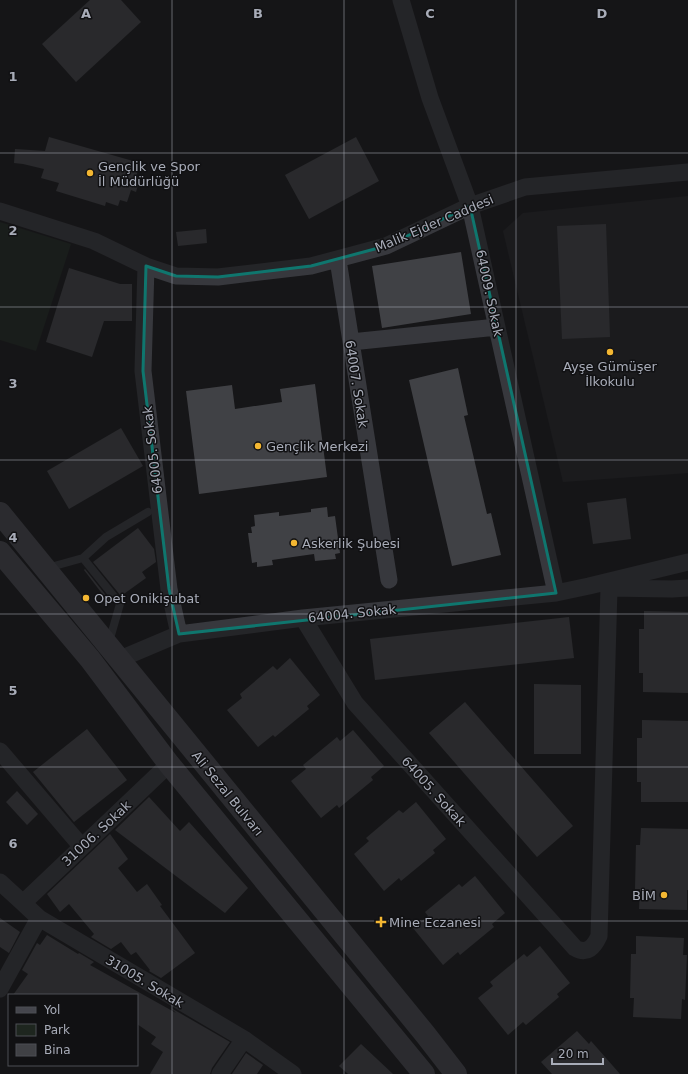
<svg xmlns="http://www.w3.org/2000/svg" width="688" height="1074" font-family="'DejaVu Sans',sans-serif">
<rect width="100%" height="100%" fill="#161618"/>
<!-- built -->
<path fill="#222225" d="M688,196v277l-125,9 -60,-251 20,-18z"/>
<!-- green -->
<path fill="#1e261f" d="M0,222l71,22 -35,107 -36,-11z"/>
<!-- building -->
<path fill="#404145" d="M90,0h31l20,22 -65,60 -34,-38z
M49,137l91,26 -4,14 4,1 -4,14 -5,-2 -4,12 -7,-2 -2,6 -12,-4 -1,4 -49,-15 3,-8 -18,-5 3,-9 -21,-5 -9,-1 1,-14 30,2z
M356,137l23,44 -70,38 -24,-44z
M606,224l4,113 -48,2 -5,-113z
M206,229l1,14 -29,3 -2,-14z
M461,252l10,62 -89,14 -10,-62z
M69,268l51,16h12v37h-28l-12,36 -46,-15z
M458,368l10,47 -4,1 23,98 4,-1 10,42 -49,11 -43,-186z
M315,384l12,93 -128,17 -13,-103 46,-6 3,24 47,-7 -2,-13z
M121,428l22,38 -74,43 -22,-38z
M626,498l5,41 -38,5 -6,-41z
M327,507l1,10 7,-1 5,37 -5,1 1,5 -21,2 -1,-7 -42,6 1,5 -16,2v-5l-5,1 -4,-30h4l-1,-6 4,-1 -1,-11 25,-3v4l32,-4v-3z
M138,528l16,21 2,13 -14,10 4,6 -25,18 -28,-34z
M85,569l27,34 -2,1 -26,-34z
M644,611l44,1v81l-45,-1v-19h-4v-44h5z
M569,617l5,41 -199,22 -5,-41z
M290,658l30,37 -13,11 2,3 -34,28 -2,-2 -15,12 -31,-37 15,-12 -2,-4 33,-28 4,4z
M534,684l47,1v69h-47z
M465,702l108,124 -36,31 -108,-124z
M642,720l46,1v81h-47v-20h-4v-44h5z
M87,729l40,51 -53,42 -41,-50z
M353,730l31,36 -13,11 2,3 -34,28 -2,-3 -16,13 -30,-37 15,-12 -3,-4 34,-28 3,4z
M17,791l21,23 -11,11 -21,-23z
M149,797l31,34 9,-9 59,66 -23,25 -110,-83z
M416,802l30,37 -13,11 2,3 -34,28 -2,-3 -15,13 -30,-37 15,-13 -3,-3 33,-28 4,3z
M641,828l47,1v61h-1v20l-48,-1 1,-20h-5l1,-44h4z
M110,834l18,25 -10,9 19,24 10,-8 15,21 -2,1 35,47 -34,25 -12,-7 1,-1 -14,-18 -5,3 -10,-13 -10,7 -20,-12 3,-3 -25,-30 -9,8 -13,-18z
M475,876l30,37 -13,11 2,3 -34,28 -2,-3 -15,13 -30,-37 15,-12 -3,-4 34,-28 3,3z
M0,918l20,14 -11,21 -9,-6z
M47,935l31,19 1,-1 15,9 -4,3 86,48 -5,-5 59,34 -18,26 -2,6h-60l13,-22 -12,-8 5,-7 -19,-13v-29h-124l15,-21 -6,-4 15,-27 3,2z
M636,936l48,2 -1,17h4l-2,45 -3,-1 -1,20 -48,-2 1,-19h-4l1,-44h5z
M540,946l30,37 -13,11 2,3 -33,28 -3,-3 -15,13 -30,-37 15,-12 -3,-4 34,-28 3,3z
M577,1031l12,13 2,-3 29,33h-68l-11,-12z
M361,1044l32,30h-45l-9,-8z
M246,1053l17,12 -6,9h-25z"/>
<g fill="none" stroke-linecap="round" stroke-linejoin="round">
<!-- service -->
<path stroke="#37383d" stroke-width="8" d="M83,558l23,-21 42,-25
M47,568l36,-10 37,46 -11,38"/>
<!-- minor -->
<path stroke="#37383d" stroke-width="17" d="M401,0l29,98 40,108 86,387
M0,211l94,30 52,25 30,10 42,1 93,-11 75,-20 84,-40 55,-19 163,-15
M338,260l51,320
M146,266l-3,105 26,218 10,45
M351,342l146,-15
M609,588l63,1 16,-1
M303,618l52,85 220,245c12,7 19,-1 24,-12l10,-348
M120,659l59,-25 124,-16 253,-25 33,-7 99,-24
M0,751l82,96
M0,882l23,21 16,15 205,121 49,35
M23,903l146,-139
M0,989l39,-71
M220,1074l24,-35"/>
<!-- secondary -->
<path stroke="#45464d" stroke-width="22" d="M0,513l425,521 31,40
M0,552l90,107 79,105 255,310"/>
</g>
<!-- marked area -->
<path d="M0 0H688V1074H0ZM470,206l86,387 -377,41 -10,-45 -26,-218 3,-105 30,10 42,1 93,-11 75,-20z" fill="#161618" fill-opacity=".55" fill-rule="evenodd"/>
<path fill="none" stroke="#0f766e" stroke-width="3" stroke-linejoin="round" d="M470,206l86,387 -377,41 -10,-45 -26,-218 3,-105 30,10 42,1 93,-11 75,-20z"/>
<!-- grid -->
<path fill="none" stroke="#a8acb8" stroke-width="1" stroke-opacity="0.55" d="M172,0v1074M344,0v1074M516,0v1074M0,153h688M0,307h688M0,460h688M0,614h688M0,767h688M0,921h688"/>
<!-- markers -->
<g fill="#f4b732" stroke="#111113" stroke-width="1.5">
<circle cx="90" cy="173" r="4"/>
<circle cx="610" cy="352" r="4"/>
<circle cx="258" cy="446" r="4"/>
<circle cx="294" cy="543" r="4"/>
<circle cx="86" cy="598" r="4"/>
<circle cx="664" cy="895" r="4"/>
<path d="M379 916h4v4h4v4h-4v4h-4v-4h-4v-4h4z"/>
</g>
<g text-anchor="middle" stroke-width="3" stroke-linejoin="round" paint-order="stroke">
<!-- poi labels -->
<g font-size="13" fill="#a8acb8" stroke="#111113" text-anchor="start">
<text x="98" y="171">Gençlik ve Spor<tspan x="98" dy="15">İl Müdürlüğü</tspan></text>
<text x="610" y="371" text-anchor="middle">Ayşe Gümüşer<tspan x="610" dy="15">İlkokulu</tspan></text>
<text x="266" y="451">Gençlik Merkezi</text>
<text x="302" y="548">Askerlik Şubesi</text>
<text x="94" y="603">Opet Onikişubat</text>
<text x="656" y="900" text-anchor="end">BİM</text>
<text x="389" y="927">Mine Eczanesi</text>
</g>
<!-- street labels -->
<g font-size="13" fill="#a8acb8" stroke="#111113">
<text transform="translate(434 223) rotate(-23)" y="5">Malik Ejder Caddesi</text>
<text transform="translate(490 293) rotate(78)" y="5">64009. Sokak</text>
<text transform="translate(357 384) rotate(81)" y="5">64007. Sokak</text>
<text transform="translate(152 450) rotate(-97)" y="5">64005. Sokak</text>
<text transform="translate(352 613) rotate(-6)" y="5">64004. Sokak</text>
<text transform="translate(434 791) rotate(48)" y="5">64005. Sokak</text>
<text transform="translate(228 793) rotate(51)" y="5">Ali Sezal Bulvarı</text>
<text transform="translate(96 833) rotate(-43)" y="5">31006. Sokak</text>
<text transform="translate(145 981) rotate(31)" y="5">31005. Sokak</text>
</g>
</g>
<g font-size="13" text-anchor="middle" font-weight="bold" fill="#a8acb8" stroke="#111113" stroke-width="3" stroke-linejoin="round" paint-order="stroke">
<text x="86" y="18">A</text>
<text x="258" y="18">B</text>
<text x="430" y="18">C</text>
<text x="602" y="18">D</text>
<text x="13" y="81">1</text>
<text x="13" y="235">2</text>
<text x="13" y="388">3</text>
<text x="13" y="542">4</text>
<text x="13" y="695">5</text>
<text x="13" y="848">6</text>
</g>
<!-- legend -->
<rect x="8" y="994" width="130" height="72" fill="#111113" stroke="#4d4f55"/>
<rect x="16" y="1007" width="20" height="6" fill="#45464d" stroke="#4d4f55"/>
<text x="44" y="1014" font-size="12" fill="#a8acb8">Yol</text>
<rect x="16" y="1024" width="20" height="12" fill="#1e261f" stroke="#4d4f55"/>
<text x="44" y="1034" font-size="12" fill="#a8acb8">Park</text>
<rect x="16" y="1044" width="20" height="12" fill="#404145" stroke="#4d4f55"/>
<text x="44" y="1054" font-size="12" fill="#a8acb8">Bina</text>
<!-- scale -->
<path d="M552 1058v6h51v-6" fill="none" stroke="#a8acb8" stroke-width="2"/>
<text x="558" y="1058" font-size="12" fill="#a8acb8" stroke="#111113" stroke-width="3" paint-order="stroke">20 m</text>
</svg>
